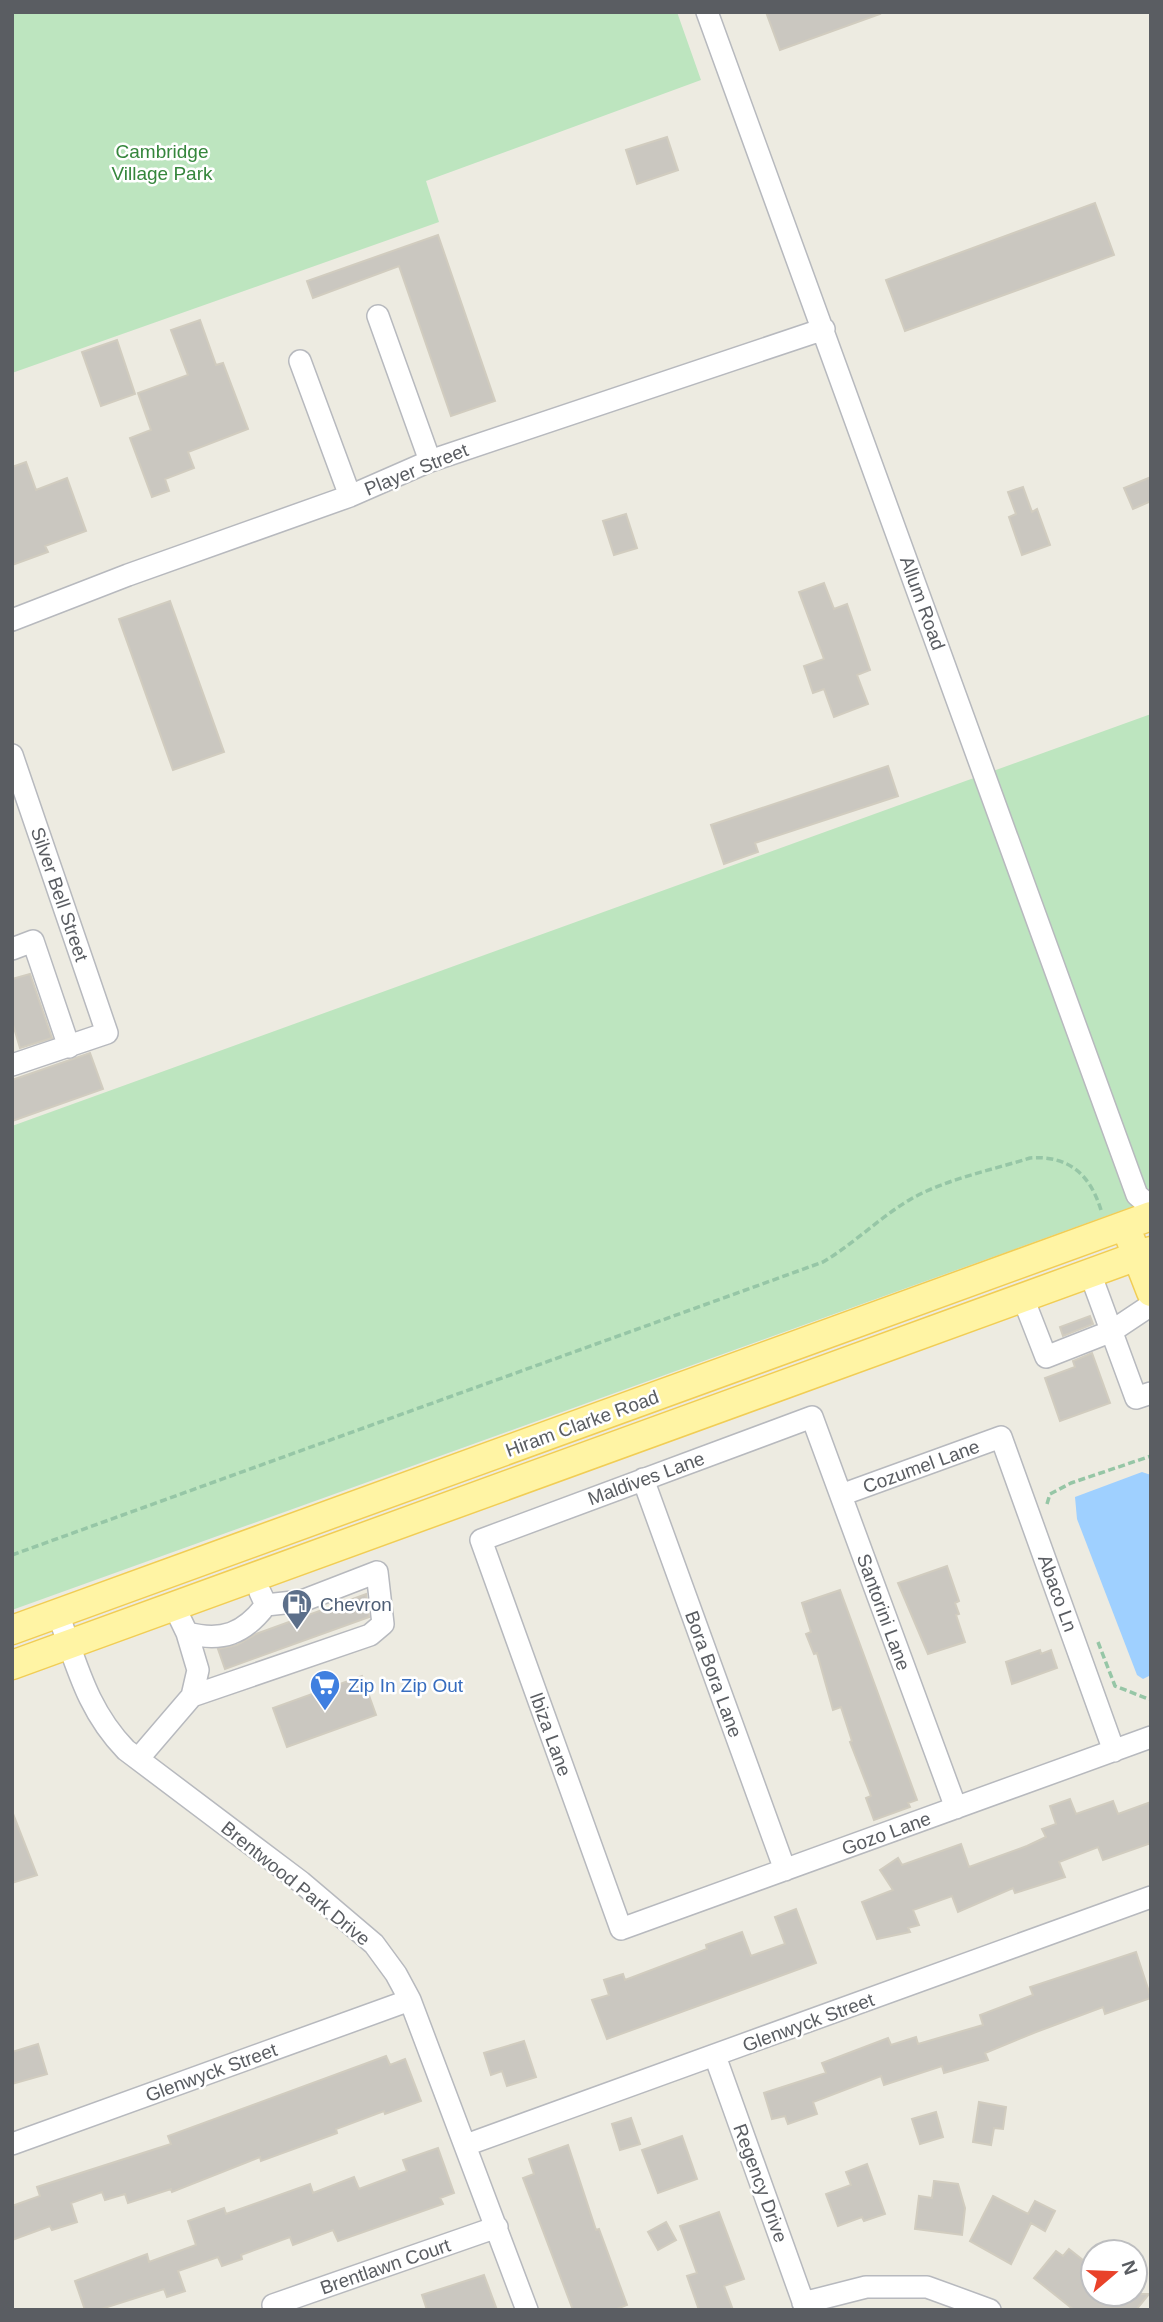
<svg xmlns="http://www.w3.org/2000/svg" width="1163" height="2322" font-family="Helvetica,sans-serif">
<rect width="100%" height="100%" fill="#edebe1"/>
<!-- green -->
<path fill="#bde5bf" d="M12,12h665l24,68 -275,101 13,41 -427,151z
M1151,714v486l-1139,410v-484z"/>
<!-- water -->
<path fill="#9fd0ff" d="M1142,1472l9,3v200l-8,4 -6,-4 -60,-156 -2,-22z"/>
<!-- building -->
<path fill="#cac7c0" stroke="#d1ccbf" stroke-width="2" d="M766,12h113l1,2 -100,36z
M667,137l11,33 -41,14 -11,-34z
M1095,203l19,52 -209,76 -19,-51z
M438,235l57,166 -44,15 -52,-150 -86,32 -6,-17z
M200,320l16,45 7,-2 25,66 -60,23 6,16 -29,11 4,12 -17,6 -22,-59 21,-8 -13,-37 50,-18 -17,-45z
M117,340l18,54 -34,12 -19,-54z
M26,462l10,28 31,-12 19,53 -41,15 3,6 -36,13v-98z
M1151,477v24l-18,8 -9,-21z
M1023,487l9,25 5,-3 13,36 -28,10 -13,-38 7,-3 -8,-22z
M626,514l11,34 -23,7 -11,-34z
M824,583l10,26 13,-5 23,66 -13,5 11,29 -34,13 -10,-28 -11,4 -9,-27 20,-7 -25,-67z
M170,601l54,151 -51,18 -54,-151z
M888,766l10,30 -143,47 3,9 -34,12 -13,-39z
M30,974l22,64 -32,10 -8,-27v-42z
M90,1053l13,36 -91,32v-41z
M1090,1316l3,8 -30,12 -3,-9z
M1092,1353l18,50 -50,18 -15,-43 30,-11 -2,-6z
M947,1566l12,35 -4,2 4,11 -3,1 9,27 -37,12 -30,-71z
M840,1590l77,210 -9,3 2,4 -36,13 -8,-22 5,-2 -21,-54 2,-1 -11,-34 -8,3 -16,-57 -3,1 -8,-20 5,-2 -9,-29z
M366,1594l3,23 -144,52 -7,-20 19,-4 19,-11z
M1040,1650l1,4 10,-4 6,18 -45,16 -6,-22z
M362,1676l14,39 -89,32 -14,-39z
M1070,1799l6,15 37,-13 5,13 33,-12v41l-48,17 -5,-13 -39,15 6,15 -50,16 -2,-5 -55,24 -6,-16 -39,14 6,15 -11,3 2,4 -33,7 -15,-37 31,-12 -13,-20 18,-12 4,7 59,-21 8,23 58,-21 19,-9 -4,-8 14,-5 -6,-18z
M12,1811l25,64 -25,8z
M796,1909l20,54 -209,76 -15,-39 17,-5 -5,-15 19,-6 2,6 82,-31 -1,-4 36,-13 9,24 34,-12 -10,-27z
M1136,1952l15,46 -46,16 -2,-7 -67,25 -51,21 3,7 -44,13 -2,-7 -58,19 -3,-9 -68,26 4,12 -29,10 -3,-8 -13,3 -8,-26 62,-20 -4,-10 66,-25 3,7 25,-8 2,7 65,-19 -3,-10 53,-20 -3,-8z
M524,2041l12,36 -29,9 -5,-15 -11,4 -7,-22z
M38,2044l9,30 -35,10v-32z
M386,2056l4,9 15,-6 16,42 -36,13 -1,-3 -48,18 1,4 -76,28 -1,-4 -88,35 -1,-3 -43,14 -3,-9 -20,6 -3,-8 -31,11 6,19 -25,8 -2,-4 -38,14v-34l28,-10 -3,-9 134,-43 -3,-8z
M979,2102l27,5 -3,22 -9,-1 -3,17 -18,-3z
M936,2112l7,25 -23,7 -8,-25z
M631,2118l9,26 -20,6 -8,-26z
M682,2136l15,43 -39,14 -16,-43z
M568,2145l28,85 3,-1 28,76 -13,5h-41l-50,-132 11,-4 -5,-15z
M438,2148l16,45 -14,5 3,6 -105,37 -5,-11 -40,15 -3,-8 -49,18 1,4 -20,7 -4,-9 -40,14 7,20 -18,6 -3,-8 -66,21h-13l-10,-29 72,-27 2,8 47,-17 -8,-24 36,-13 2,6 84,-30 3,9 41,-16 5,12 48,-18 -4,-11z
M867,2164l18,50 -21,7 -2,-4 -24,9 -12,-32 25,-9 -5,-13z
M934,2181l24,3 7,24 -3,27 -47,-6 4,-33 13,2z
M993,2196l35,18 7,-13 20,10 -10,20 -14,-8 -20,41 -41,-23z
M719,2212l25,67 -20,7 9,24h-34l-12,-34 10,-3 -17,-47z
M666,2222l10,18 -18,10 -10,-18z
M1069,2249l24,19v26h56l-13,16h-62l-40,-32 22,-27 7,5z
M484,2275l13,35h-70l-5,-15z"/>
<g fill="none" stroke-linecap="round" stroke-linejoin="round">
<!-- minor casing -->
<g stroke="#b7b9be" stroke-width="24">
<path id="minor" d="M707,12l430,1183 14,12
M378,316l52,145
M300,361l50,135
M12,620l116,-45 222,-79 80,-35 394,-132
M12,755l95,278 -95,32
M12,949l21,-8 36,106
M1090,1273l46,125 15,-5
M1023,1298l23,59 66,-26 39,-26
M643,1479l142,391
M841,1495l160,-58 113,314
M174,1606l13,27c35,9 57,1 79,-28l-6,-13
M58,1614c19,51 29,96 68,136l175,132 73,62 22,30 14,26 117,310
M187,1633l11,37 -6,26
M138,1759l54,-63 178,-61 13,-11 -6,-52 -75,29 -36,4
M956,1808l-144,-391 -331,123 140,389 530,-192
M715,2056l91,254
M12,2144l398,-144
M466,2145l685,-248
M803,2303l63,-16h61l63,23
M273,2305l224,-78"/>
</g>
<!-- major casing -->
<g stroke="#f1cd55" stroke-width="31">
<path id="major" d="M1130,1238l21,54
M12,1630l1139,-414
M12,1665l1139,-414"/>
</g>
<!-- path -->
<path stroke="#96c6a6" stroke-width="3.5" stroke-dasharray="7 3.5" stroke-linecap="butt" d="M1047,1504l3,-10 21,-11 80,-27
M12,1555l811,-293c32,-19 57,-45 88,-63 35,-20 81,-29 119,-41 38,-3 60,16 71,52
M1098,1642l17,44 36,14"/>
<!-- minor -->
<use href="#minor" stroke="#fff" stroke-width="21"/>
<!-- major -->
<use href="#major" stroke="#fff4a4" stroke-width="28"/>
</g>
<!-- icons -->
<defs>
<g id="fuel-pin" transform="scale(1.575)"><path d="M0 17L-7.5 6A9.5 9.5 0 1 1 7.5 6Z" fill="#5c6f8a" stroke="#fff"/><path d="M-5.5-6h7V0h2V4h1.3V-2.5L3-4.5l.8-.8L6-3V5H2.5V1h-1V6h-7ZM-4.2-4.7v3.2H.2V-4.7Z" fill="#fff"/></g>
<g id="supermarket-pin" transform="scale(1.575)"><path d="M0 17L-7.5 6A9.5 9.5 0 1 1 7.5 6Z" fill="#3f7fe0" stroke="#fff"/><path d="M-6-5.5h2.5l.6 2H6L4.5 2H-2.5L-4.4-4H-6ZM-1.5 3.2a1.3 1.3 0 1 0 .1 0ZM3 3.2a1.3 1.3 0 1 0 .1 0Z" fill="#fff"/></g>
</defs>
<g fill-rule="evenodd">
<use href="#fuel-pin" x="297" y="1604"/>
<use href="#supermarket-pin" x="325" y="1685"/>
</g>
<g text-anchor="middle" stroke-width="5" stroke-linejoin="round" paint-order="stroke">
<!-- park labels -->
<g font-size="19" fill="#35863c" stroke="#fff">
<text x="162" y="158">Cambridge<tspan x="162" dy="22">Village Park</tspan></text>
</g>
<!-- street labels -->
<g font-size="19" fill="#5a5d62" stroke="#fff">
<text transform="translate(416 469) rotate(-22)" y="7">Player Street</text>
<text transform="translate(923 603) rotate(70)" y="7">Allum Road</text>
<text transform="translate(60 894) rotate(71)" y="7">Silver Bell Street</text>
<text transform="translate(582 1423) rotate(-20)" y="7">Hiram Clarke Road</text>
<text transform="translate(921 1466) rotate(-20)" y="7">Cozumel Lane</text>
<text transform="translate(646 1478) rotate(-20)" y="7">Maldives Lane</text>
<text transform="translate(1058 1593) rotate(70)" y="7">Abaco Ln</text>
<text transform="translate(884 1612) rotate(70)" y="7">Santorini Lane</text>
<text transform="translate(714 1674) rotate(70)" y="7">Bora Bora Lane</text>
<text transform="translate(551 1734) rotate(70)" y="7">Ibiza Lane</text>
<text transform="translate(886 1833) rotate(-20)" y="7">Gozo Lane</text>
<text transform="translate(296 1883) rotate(39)" y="7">Brentwood Park Drive</text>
<text transform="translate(808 2022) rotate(-20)" y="7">Glenwyck Street</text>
<text transform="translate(211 2072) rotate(-20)" y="7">Glenwyck Street</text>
<text transform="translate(761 2183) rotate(70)" y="7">Regency Drive</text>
<text transform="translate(385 2266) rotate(-19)" y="7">Brentlawn Court</text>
</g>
<!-- service labels -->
<g font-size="19" fill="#4e5e75" stroke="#fff" text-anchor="start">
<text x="320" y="1611">Chevron</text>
</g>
<!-- shop labels -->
<g font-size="19" fill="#366cbe" stroke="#fff" text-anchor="start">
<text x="348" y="1692">Zip In Zip Out</text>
</g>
</g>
<!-- border -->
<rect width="1163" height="2322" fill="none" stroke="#5a5d62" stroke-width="28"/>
<!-- north arrow -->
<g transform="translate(1114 2273) rotate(71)"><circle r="33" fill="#ffffff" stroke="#bdbec0" stroke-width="2"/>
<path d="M0-5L12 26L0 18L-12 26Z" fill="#e9422a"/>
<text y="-10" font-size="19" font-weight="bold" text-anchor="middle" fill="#5a5d62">N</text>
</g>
</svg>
